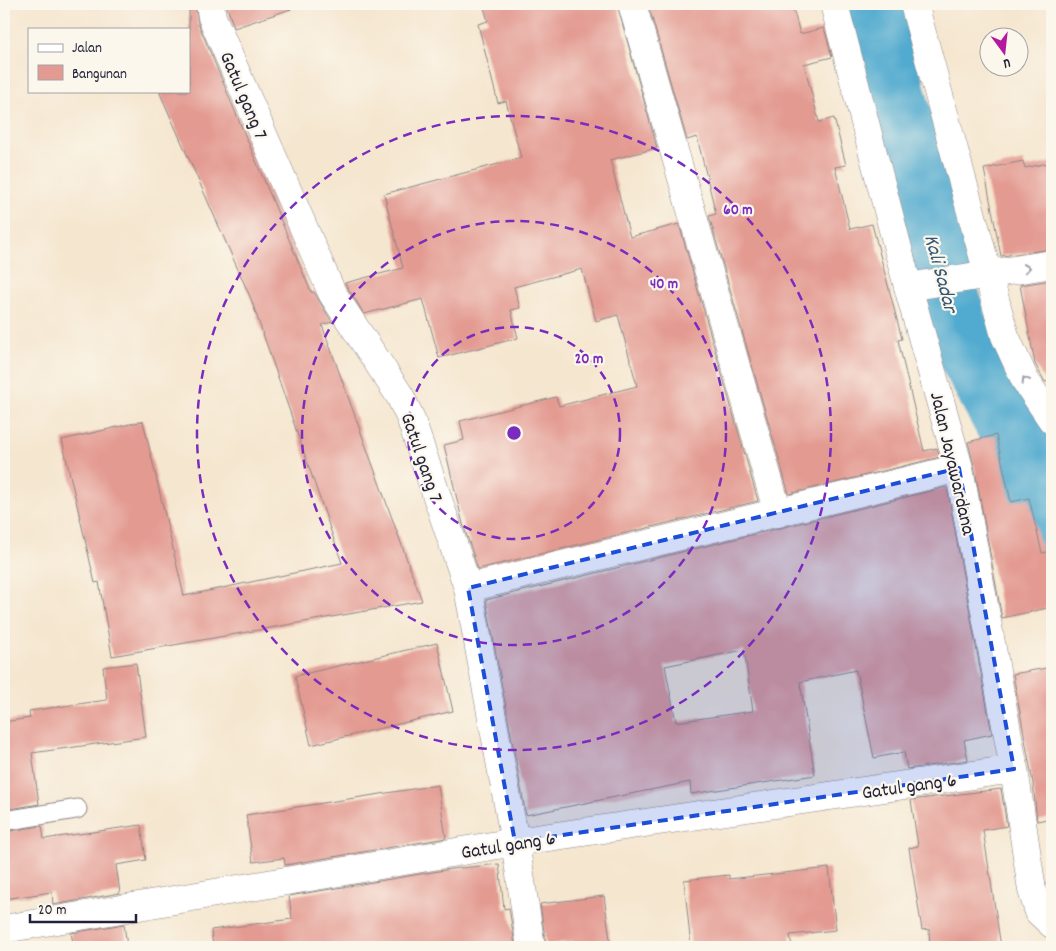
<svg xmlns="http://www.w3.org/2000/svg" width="1056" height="951" font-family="Dekko,sans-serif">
<rect width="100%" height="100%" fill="#fbf7ec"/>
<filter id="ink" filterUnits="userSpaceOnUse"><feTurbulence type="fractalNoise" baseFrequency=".02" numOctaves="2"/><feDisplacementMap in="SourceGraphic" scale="10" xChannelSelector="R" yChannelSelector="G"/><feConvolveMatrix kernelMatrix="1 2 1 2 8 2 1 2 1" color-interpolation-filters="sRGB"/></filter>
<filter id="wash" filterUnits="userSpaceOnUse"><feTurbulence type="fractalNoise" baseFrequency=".0096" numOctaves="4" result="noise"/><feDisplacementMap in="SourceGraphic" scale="20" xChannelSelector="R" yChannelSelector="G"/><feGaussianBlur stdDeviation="1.12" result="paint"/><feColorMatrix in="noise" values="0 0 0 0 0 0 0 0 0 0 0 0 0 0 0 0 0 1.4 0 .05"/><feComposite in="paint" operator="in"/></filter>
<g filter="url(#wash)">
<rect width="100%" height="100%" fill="#f5e6cf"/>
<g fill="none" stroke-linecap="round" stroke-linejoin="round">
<!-- river -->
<path stroke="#51aacf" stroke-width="64" d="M870,4l87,326 63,118 32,80"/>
</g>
<g id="blocks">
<!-- building -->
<path fill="#e39a91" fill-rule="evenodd" d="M189,4h6l3,19 113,269h3l18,30 -10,3 100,276 -310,55 -13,-74 -4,1 -33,-143 81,-19 41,175 158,-33 -91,-264 -92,-208h30z
M226,4h64l1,5 -57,19z
M483,4h134l40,144 -47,12 20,77 49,-13 79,277 -280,68 -15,-45 -19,-79 20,-5 -4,-19 96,-24 3,9 78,-20 -19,-71 -22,6 -14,-52 -68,18 6,21 -9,2 7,28 -79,20 -16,-59 -59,15 -19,-31 58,-15 -19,-74 137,-36 -15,-57 -8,2 -13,-51 -7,-28 10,-3z
M648,4h144l8,30 24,-6 8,29 -28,7 15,58 15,-4 12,47 -11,2 15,62 22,-5 30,115 -4,1 26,111 13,-3 3,9 -151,37 -80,-278 7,-2 -19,-77 -10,3z
M1023,161l2,7 27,-6v87l-51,7 -17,-87z
M1052,280v101l-7,1 -10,-18 -15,-79z
M996,435l15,67 18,-4 13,55 10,-2v56l-50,11 -28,-153 -6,-23z
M947,487l45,247 -28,6 4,20 -61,9 -3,-17 -30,6 -18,-88 -56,12 15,93 -124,19 -1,-12 -164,33 -40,-215zM744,650l9,61 -77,11 -11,-56z
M437,643l16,68 -142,34 -16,-69z
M136,663l10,74 -114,16 7,51 -35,6v-88l26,-4 -1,-7 78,-11 -4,-33z
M1052,667v151l-15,3 -4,-38 -20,-109z
M438,785l8,53 -161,27 -1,-7 -31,4 -7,-47z
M1001,789l6,37 -24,4 18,117h-71l-1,-18 -7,1 -13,-82 9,-2 -7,-46z
M141,825l5,35 -30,5 4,28 -67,12 -1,-13 -48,7v-67l38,-6 2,13z
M499,864l5,45 5,-1 6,37 -22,2h-280l-2,-17 81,-11 -3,-23 162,-27z
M829,868l7,62 -46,5 2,12h-101l-7,-67 45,-5v4z
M604,896l7,51h-37l-1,-6 -27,4 -6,-41z
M124,924l3,23h-53l-3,-14z"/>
</g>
</g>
<g filter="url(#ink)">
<use href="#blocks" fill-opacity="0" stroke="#8c8485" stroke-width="1"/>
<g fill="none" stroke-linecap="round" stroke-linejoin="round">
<!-- lane casing -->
<g stroke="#8c8485" stroke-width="21">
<path id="lane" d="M4,821l73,-12"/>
</g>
<!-- street casing -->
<g stroke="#8c8485" stroke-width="29">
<path id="street" d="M210,4l2,13 120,276 68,103 10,21 58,171 47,254 16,105
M632,4l146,509
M834,4l74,283 51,181 55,301 18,121 7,22 13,12
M914,4l91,332 20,44 27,40
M908,287l144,-23
M468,588l491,-120
M4,929l511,-87 499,-73"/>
</g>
<!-- lane -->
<use href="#lane" stroke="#fff" stroke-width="19"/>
<!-- street -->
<use href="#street" stroke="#fff" stroke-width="28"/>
</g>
<!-- one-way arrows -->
<defs><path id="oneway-chevron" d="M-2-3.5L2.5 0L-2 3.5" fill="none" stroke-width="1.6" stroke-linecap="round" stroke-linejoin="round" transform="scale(1.25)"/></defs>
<g stroke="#9c9ca7">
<use href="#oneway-chevron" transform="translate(1027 268) rotate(-9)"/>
<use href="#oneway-chevron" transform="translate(1025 380) rotate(-121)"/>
</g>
</g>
<!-- marked area -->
<path fill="#1d4ed8" fill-opacity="0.2" stroke="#1d4ed8" stroke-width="4" stroke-dasharray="10 6" stroke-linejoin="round" d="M959,468l55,301 -499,73 -47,-254z"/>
<!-- distance rings -->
<g fill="none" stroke="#7b2cbf" stroke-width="2.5" stroke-dasharray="9 6">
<circle cx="514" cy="433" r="106"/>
<circle cx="514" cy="433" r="212"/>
<circle cx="514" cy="433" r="317"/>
</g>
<g text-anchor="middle" stroke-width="4.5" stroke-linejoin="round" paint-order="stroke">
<!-- street labels -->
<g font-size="20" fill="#22223b" stroke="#fbf7ec">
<text transform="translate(245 95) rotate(67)" y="7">Gatul gang 7</text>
<text transform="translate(423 457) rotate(71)" y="7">Gatul gang 7</text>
<text transform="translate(954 463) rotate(77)" y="7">Jalan Jayawardana</text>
<text transform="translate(909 785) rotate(-8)" y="7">Gatul gang 6</text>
<text transform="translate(508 844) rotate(-9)" y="7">Gatul gang 6</text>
</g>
<!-- water labels -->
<g font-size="21" font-style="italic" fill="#355876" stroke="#fbf7ec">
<text transform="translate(942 273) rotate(75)" y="7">Kali Sadar</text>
</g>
</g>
<circle cx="514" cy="433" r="8" fill="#7b2cbf" stroke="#fbf7ec" stroke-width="2.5"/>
<g font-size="15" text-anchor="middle" font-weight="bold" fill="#7b2cbf" stroke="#fbf7ec" stroke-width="4.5" stroke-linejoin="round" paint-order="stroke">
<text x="738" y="214">60 m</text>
<text x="664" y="288">40 m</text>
<text x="589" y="363">20 m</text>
</g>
<!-- margin -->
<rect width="1056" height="951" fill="none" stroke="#fbf7ec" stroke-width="20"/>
<!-- legend -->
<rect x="28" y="28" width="162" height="65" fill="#fbf7ec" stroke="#a4a2a5"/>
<rect x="38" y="44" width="25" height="8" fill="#ffffff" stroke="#a4a2a5"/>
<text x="72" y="52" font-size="15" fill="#22223b">Jalan</text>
<rect x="38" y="65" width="25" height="15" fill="#e39a91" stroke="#a4a2a5"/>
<text x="72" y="78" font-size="15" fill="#22223b">Bangunan</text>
<!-- north arrow -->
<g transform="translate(1004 52) rotate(165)"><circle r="24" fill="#fbf7ec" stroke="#a4a2a5"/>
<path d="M0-4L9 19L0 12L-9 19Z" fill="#b5179e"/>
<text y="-8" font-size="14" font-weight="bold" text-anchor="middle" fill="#22223b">U</text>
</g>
<!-- scale -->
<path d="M30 914v8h106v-8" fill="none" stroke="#22223b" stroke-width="2.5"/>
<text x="38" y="914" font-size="15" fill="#22223b" stroke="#fbf7ec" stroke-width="4" paint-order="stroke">20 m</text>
</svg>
